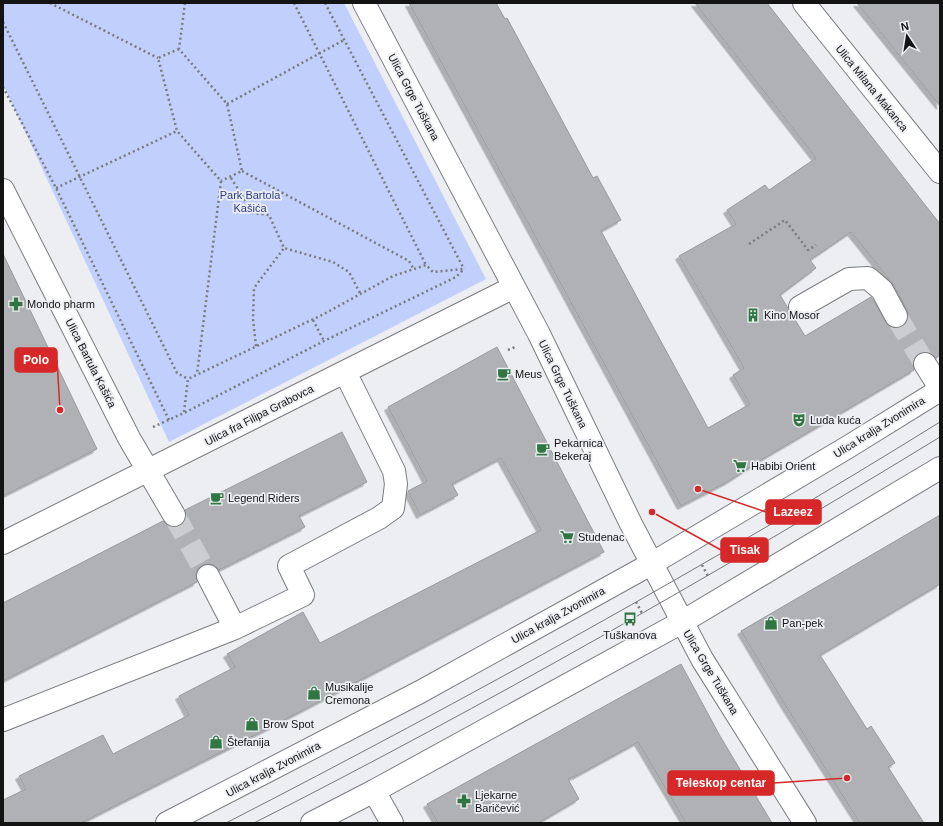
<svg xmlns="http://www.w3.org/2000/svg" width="943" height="826" font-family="Arial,sans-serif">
<defs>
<filter id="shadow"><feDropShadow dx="-3.5" dy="3.5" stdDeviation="0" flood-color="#0004"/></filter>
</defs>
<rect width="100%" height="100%" fill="#eceef2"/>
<!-- green -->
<path fill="#c0cffc" d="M3,3h341l142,276 -317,163 -166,-358z"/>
<!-- building -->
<path fill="#b0b1b5" stroke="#999a9d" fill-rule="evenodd" filter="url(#shadow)" d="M409,3h87l9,16 2,-1 86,160 4,-2 24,44 -20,11 107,197 42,-24 -17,-29 11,-7 -65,-112 57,-32 -9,-14 38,-25 4,5 47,-32 -121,-155h72l173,221v131l-4,3 -6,-5 -6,-1 -5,1 -5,5 -1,7 1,5 -148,87 -37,24 -48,25zM851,232l42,52 14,26 1,6 -1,6 -5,5 -7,1 -6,-2 -18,-29 -66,39 -25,-41 36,-27 -6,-8z
M857,3h83v103l-54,-67z
M3,254l94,195 -94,47z
M497,347l107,205 -337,177 -186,94h-78v-23l23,-11 -7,-13 84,-41 10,19 76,-39 -10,-19 56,-29 -8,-13 76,-42 17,31 221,-113 -40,-72 -49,26 6,11 -38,20 -12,-24 19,-10 -39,-74z
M342,432l25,50 -68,34 6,11 -86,43 -5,-5 -5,-1 -6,1 -6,5 -1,6 1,6 -194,99v-78l160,-82 5,5 6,1 6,-1 5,-5 1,-6 -1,-5z
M940,515v69l-120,71 47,74 4,-3 24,37 -7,4 36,56h-64l-75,-118 -44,-74z
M681,664l39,72 52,87h-86l-48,-81 -60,33 -10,4 11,20 -41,24h-100l-11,-19z"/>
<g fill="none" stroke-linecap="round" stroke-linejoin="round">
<!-- minor-tunnel -->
<path stroke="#cbcdd1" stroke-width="22" stroke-dasharray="22 11" stroke-linecap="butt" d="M896,316l29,48
M174,515l34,61"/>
<!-- minor casing -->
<g stroke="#7b7c80" stroke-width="24">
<path id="minor" d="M364,3l175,331 92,190 71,135 103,164
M804,3l136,169
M3,190l126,248 45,77
M800,307l49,-28 19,-1 14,12 14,26
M925,364l15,24
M3,543l511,-256
M208,576l27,52
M3,720l232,-92 68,-33 -14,-29 90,-48 14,-10 3,-24 -2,-13 -49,-99
M374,791l18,32"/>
</g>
<!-- major casing -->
<g stroke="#7b7c80" stroke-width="24">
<path id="major" d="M167,823l253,-131 231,-128 197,-117 92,-57
M312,823l62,-32 308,-169 258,-154"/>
</g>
<!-- path -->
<path stroke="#7a7b7e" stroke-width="2.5" stroke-dasharray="2 3" stroke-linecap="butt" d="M50,3l108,55
M185,3l-6,46 48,55 15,67 -21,10
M294,3l132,262
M325,3l139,266
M3,22l174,351 11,6
M179,49l-21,9 19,73 44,50 -24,193
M3,87l53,101 113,232
M227,104l117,-64
M242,171l167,90 4,7
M231,178l22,35 16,2 15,33 49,14 16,10 11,21
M56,188l121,-57
M749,244l36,-24 23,30 8,-5
M313,320l11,21
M256,346l-3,-27 1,-31 30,-40
M508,350l7,-3
M184,412l4,-33 136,-65 69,-38 33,-11 7,7 30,-3
M153,427l31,-14 140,-72 132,-64 8,-8
M702,565l6,11
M636,602l6,11"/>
<!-- minor -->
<use href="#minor" stroke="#fff" stroke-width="22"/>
<!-- major -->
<use href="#major" stroke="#fff" stroke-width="22"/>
<!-- tram -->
<path stroke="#76777a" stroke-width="1" d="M226,823c243,-125 482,-257 714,-401
M254,823c234,-119 462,-249 686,-386"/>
</g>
<!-- icons -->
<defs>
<g id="pharmacy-bare" transform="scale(1.08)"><path d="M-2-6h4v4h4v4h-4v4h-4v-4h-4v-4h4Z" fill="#2f7642" stroke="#eceef2" stroke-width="2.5" paint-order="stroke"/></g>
<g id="building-bare" transform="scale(1.08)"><path d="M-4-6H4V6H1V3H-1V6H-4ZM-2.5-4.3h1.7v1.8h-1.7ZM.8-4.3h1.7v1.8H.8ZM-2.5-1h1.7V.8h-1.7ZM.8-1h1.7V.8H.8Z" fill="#2f7642" stroke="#eceef2" stroke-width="2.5" paint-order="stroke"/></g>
<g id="cafe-bare" transform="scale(1.08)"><path d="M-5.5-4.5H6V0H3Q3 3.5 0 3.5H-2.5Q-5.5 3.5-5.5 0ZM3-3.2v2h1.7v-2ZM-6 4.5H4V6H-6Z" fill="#2f7642" stroke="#eceef2" stroke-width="2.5" paint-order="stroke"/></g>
<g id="theatre-bare" transform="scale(1.08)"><path d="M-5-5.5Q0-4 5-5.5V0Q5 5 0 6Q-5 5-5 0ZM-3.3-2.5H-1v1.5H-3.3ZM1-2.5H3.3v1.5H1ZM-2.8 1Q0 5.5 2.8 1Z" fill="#2f7642" stroke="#eceef2" stroke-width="2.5" paint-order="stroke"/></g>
<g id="supermarket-bare" transform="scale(1.08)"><path d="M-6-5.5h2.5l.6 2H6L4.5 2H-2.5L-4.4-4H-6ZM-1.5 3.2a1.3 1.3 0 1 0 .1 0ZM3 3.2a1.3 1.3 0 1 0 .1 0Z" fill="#2f7642" stroke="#eceef2" stroke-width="2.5" paint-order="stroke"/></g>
<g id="bus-bare" transform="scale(1.08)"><path d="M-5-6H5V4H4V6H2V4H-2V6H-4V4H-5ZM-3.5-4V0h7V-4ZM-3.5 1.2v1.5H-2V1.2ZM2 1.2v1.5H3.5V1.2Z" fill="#2f7642" stroke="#eceef2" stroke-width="2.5" paint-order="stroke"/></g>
<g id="shop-bare" transform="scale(1.08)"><path d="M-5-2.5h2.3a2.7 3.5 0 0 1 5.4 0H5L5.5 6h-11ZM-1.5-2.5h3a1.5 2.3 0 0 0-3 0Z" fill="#2f7642" stroke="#eceef2" stroke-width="2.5" paint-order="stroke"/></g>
</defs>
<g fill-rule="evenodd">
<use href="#pharmacy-bare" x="16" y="304"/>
<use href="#building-bare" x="753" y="315"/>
<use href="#cafe-bare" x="504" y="374"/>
<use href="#theatre-bare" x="799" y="420"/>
<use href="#cafe-bare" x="543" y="449"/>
<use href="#supermarket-bare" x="740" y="466"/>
<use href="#cafe-bare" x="217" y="498"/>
<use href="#supermarket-bare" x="567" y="537"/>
<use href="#bus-bare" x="630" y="619"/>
<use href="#shop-bare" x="771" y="623"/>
<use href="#shop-bare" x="314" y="693"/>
<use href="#shop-bare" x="252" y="724"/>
<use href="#shop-bare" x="216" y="742"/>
<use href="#pharmacy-bare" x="464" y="801"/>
</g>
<g text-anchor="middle" stroke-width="3.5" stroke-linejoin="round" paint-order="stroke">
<!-- street labels -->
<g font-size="11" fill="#131314" stroke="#eceef2">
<text transform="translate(872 88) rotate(51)" y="4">Ulica Milana Makanca</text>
<text transform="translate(414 97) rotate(62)" y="4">Ulica Grge Tuškana</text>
<text transform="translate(91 363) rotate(63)" y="4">Ulica Bartula Kašića</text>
<text transform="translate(563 384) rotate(64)" y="4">Ulica Grge Tuškana</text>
<text transform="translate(259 415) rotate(-27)" y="4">Ulica fra Filipa Grabovca</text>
<text transform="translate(879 427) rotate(-32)" y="4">Ulica kralja Zvonimira</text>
<text transform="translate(558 615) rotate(-29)" y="4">Ulica kralja Zvonimira</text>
<text transform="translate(711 672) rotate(59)" y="4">Ulica Grge Tuškana</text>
<text transform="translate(273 769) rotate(-28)" y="4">Ulica kralja Zvonimira</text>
</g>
<!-- park labels -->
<g font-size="11" fill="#2a3a8a" stroke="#eceef2">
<text x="250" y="199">Park Bartola<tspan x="250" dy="13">Kašića</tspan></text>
</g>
<!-- poi labels -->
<g font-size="11" fill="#131314" stroke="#eceef2" text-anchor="start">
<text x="27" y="308">Mondo pharm</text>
<text x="764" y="319">Kino Mosor</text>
<text x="515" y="378">Meus</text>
<text x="810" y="424">Luda kuća</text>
<text x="554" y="447">Pekarnica<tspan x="554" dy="13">Bekeraj</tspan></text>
<text x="751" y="470">Habibi Orient</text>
<text x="228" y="502">Legend Riders</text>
<text x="578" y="541">Studenac</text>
<text x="782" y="627">Pan-pek</text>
<text x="630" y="639" text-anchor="middle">Tuškanova</text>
<text x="325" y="691">Musikalije<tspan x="325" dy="13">Cremona</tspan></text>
<text x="263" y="728">Brow Spot</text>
<text x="227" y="746">Štefanija</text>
<text x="475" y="799">Ljekarne<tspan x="475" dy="13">Baričević</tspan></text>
</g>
</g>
<!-- callouts -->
<path fill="none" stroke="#d62828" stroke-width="1.5" d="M60 410L57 360M698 489L766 512M652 512L721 550M847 778L774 783"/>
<g fill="#d62828" stroke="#eceef2" stroke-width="1.5">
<circle cx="60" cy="410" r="4"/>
<circle cx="698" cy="489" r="4"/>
<circle cx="652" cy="512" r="4"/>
<circle cx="847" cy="778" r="4"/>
</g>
<g fill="#d62828" stroke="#d62828" stroke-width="1.5">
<rect x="15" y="348" width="42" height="24" rx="4"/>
<rect x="766" y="500" width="55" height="24" rx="4"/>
<rect x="721" y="538" width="47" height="24" rx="4"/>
<rect x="668" y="771" width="106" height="24" rx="4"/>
</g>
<g font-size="12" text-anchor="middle" font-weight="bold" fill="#fff">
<text x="36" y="364">Polo</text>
<text x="793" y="516">Lazeez</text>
<text x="745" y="554">Tisak</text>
<text x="721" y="787">Teleskop centar</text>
</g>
<!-- border -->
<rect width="943" height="826" fill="none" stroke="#131314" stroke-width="8"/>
<!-- north arrow -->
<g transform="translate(907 36) rotate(348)" stroke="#eceef2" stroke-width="3" paint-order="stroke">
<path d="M0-3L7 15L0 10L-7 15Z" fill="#131314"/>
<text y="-6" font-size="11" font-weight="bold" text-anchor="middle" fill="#131314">N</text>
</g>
</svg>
